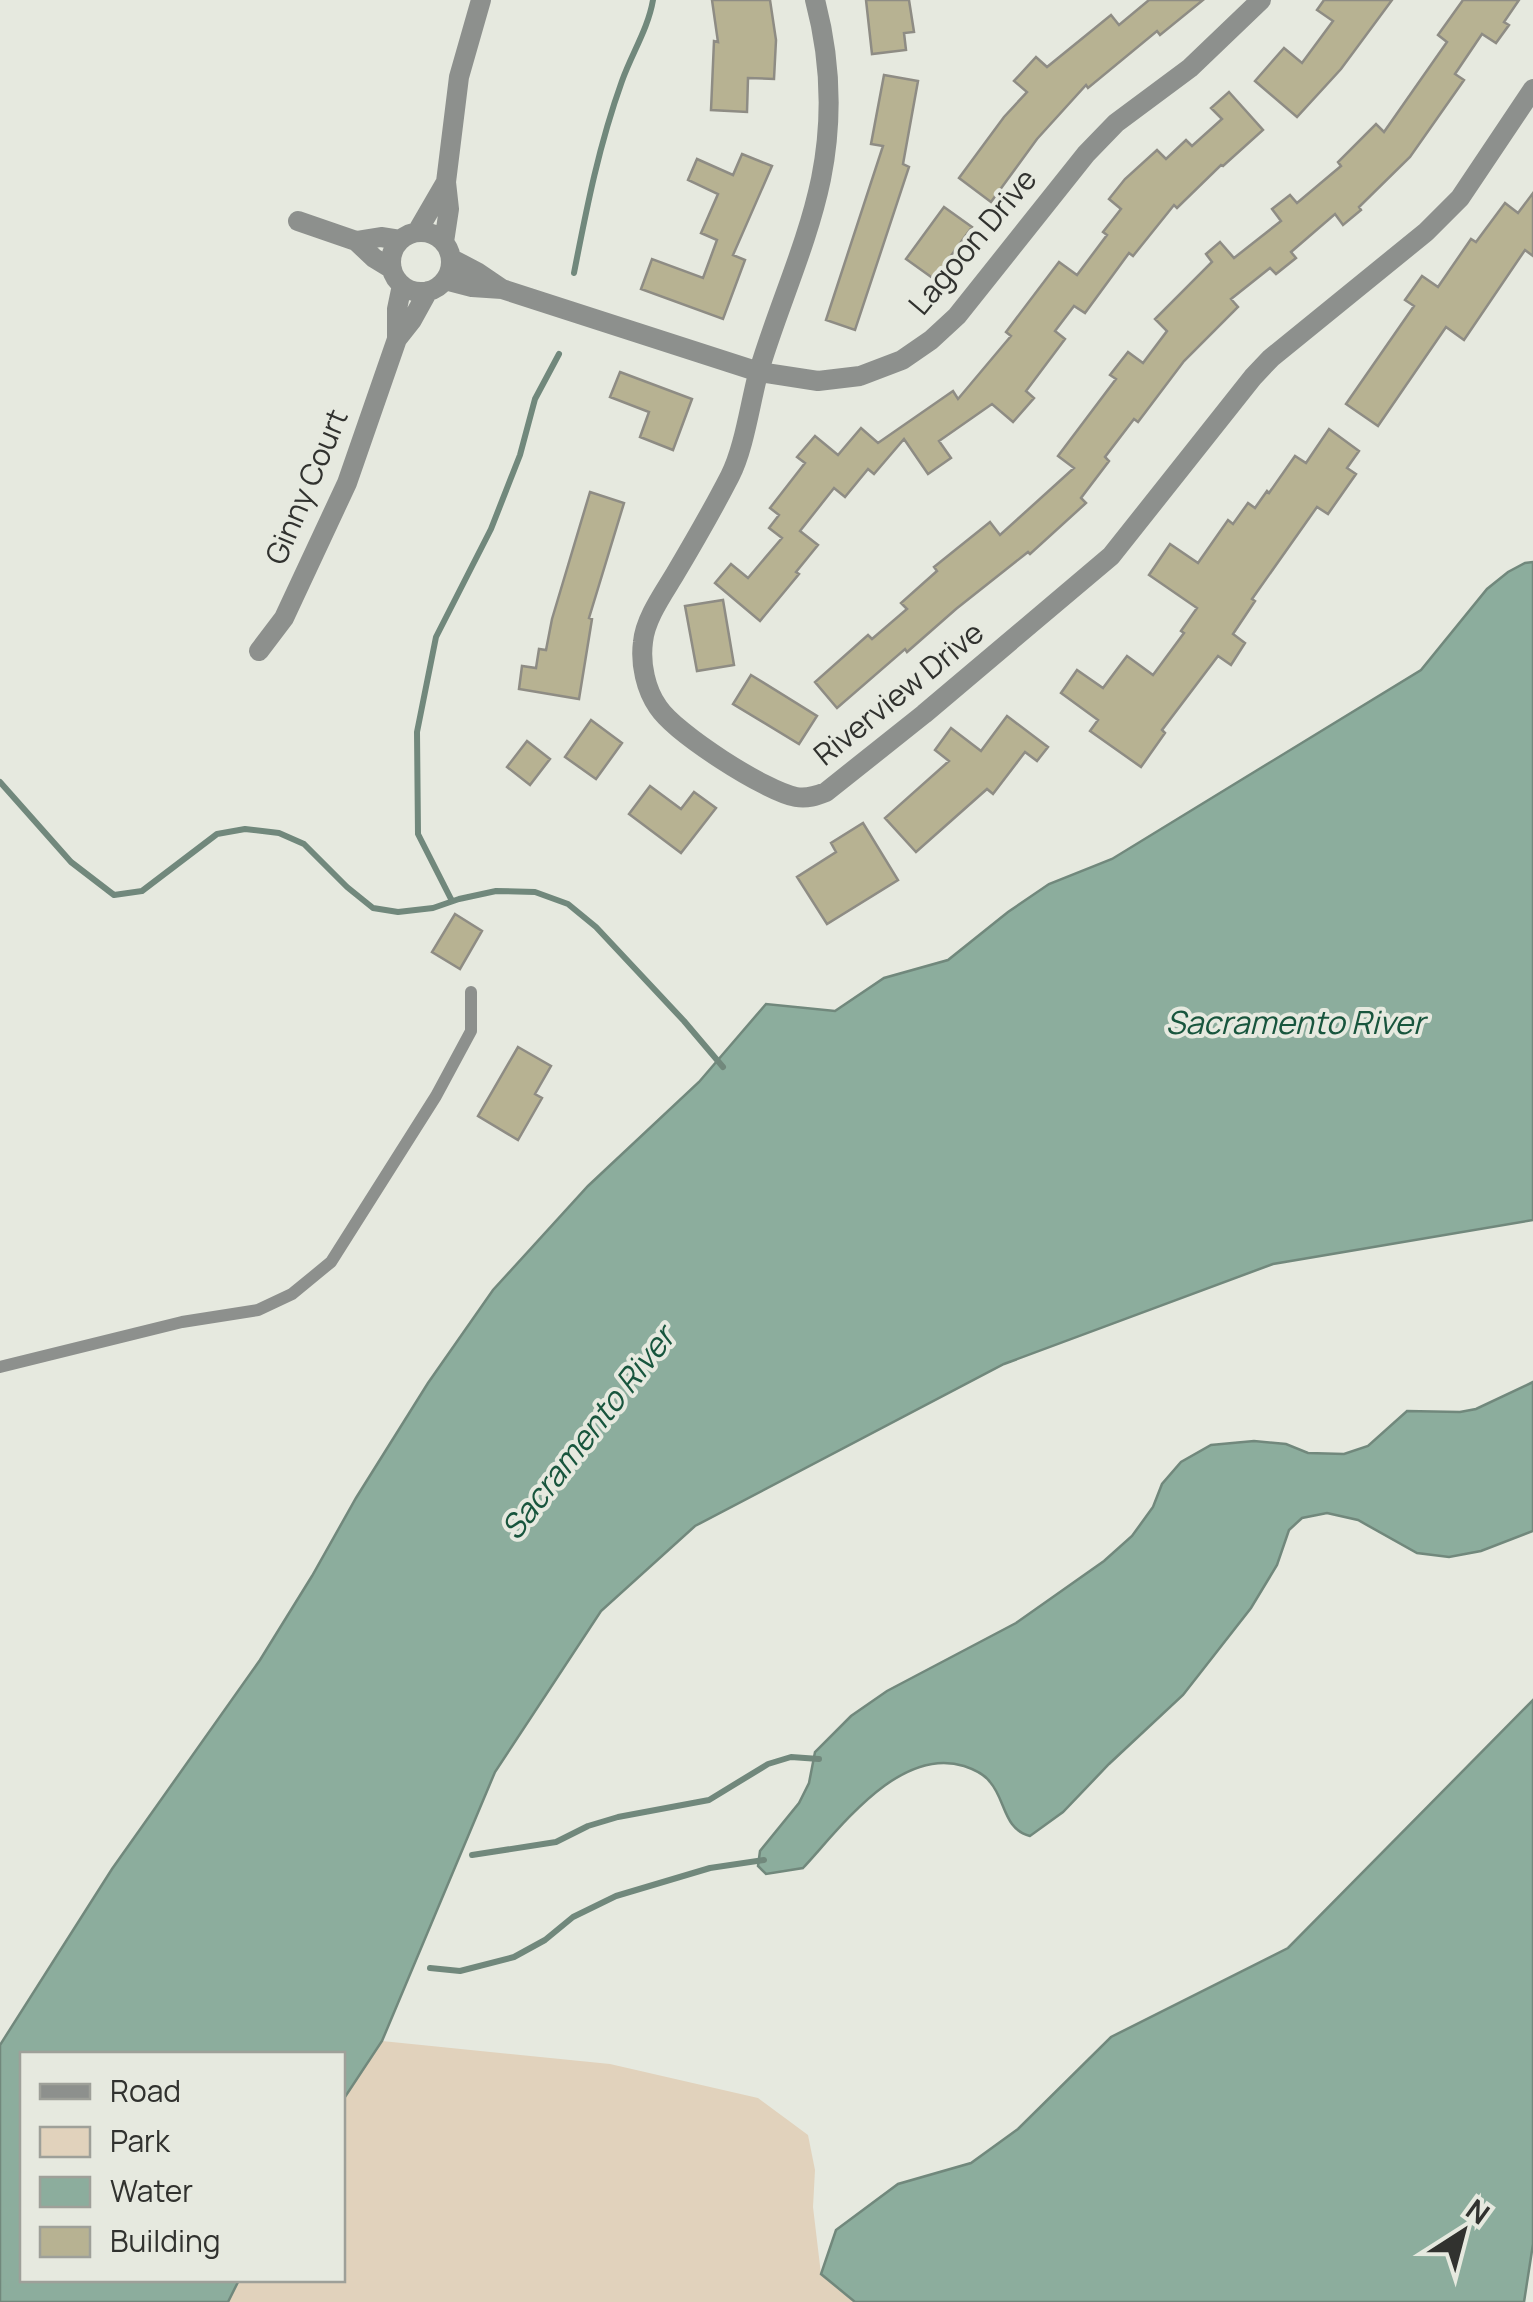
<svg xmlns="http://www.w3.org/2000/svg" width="1533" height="2302" font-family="Manrope,sans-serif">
<rect width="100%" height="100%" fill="#e6e9df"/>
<!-- green -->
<path fill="#e1d2bc" d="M382,2041l228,23 148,34 50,37 7,35 -2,37 8,67 34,28h-627l11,-22h103l1,-180z"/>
<!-- water -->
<path fill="#8cad9d" stroke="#71887c" stroke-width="2.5" d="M1533,562v658l-260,44 -269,100 -309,162 -94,85 -106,161 -113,269 -39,59 -1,-46h-320v226h217l-11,22h-228v-257l112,-176 148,-209 52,-84 44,-78 72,-115 65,-93 95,-104 111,-104 67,-78 69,7 49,-33 64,-18 60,-48 41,-28 63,-25 309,-189 66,-81 21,-17 17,-9z
M1533,1382v149l-52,20 -32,6 -32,-4 -59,-33 -31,-7 -25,5 -13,12 -12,35 -26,43 -68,87 -74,69 -46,48 -33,24c-27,-7 -24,-36 -40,-54 -5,-7 -17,-13 -26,-16 -64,-20 -123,61 -161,102l-37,6 -8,-8 2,-15 39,-48 10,-20 6,-31 36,-36 36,-25 129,-68 88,-62 28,-25 21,-29 9,-23 19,-22 30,-17 43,-4 32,3 22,9 36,1 24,-8 39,-35 53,1 16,-3z
M1533,1700v544l-9,58h-669l-34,-28 15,-44 62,-46 73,-21 47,-34 93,-92 177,-89z"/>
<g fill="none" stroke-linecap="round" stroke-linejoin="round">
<!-- stream -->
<path stroke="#71887c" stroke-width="6" d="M574,273c13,-67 25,-128 48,-192 10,-28 26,-52 31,-81
M0,782l71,80 43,33 28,-4 75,-57 28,-5 34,4 25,11 43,43 26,21 25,4 35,-4 26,-9 37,-8 39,1 33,12 28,23 88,94 39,46
M452,901l-34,-67 -1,-102 19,-95 55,-108 29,-74 15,-56 24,-45
M472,1855l84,-13 32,-16 30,-9 91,-17 59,-36 23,-7 28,2
M430,1968l30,3 54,-14 31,-17 28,-23 43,-21 94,-28 54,-8"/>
</g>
<!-- building -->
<path fill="#b7b292" stroke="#8e8c84" stroke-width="2.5" d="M712,0h58l6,40 -2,39 -26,-1 -1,34 -36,-2 3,-69 4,1z
M866,0h43l5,32 -10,1 2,17 -34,4z
M1149,0h54l-43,35 -3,-4 -69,57 -2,-3 -49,54 -46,63 -32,-24 45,-61 23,-25 -13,-11 22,-24 11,10 64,-52 8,10z
M1324,0h68l-51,69 -44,48 -42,-36 29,-33 18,15 31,-42 -16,-11z
M1463,0h56l-15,22 5,3 -13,18 -14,-9 -27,40 9,6 -54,77 -51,50 2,3 -18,15 -8,-11 -44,38 5,6 -20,16 -6,-6 -39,31 7,8 -54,54 -46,61 -4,-3 -29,38 4,4 -28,37 5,5 -56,51 -2,-2 -72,57 -49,43 -2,-3 -68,59 -22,-26 53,-47 4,4 35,-30 -6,-6 36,-32 -3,-4 56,-45 10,13 74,-67 -16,-12 58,-77 -6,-4 18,-23 15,11 24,-32 -12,-12 57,-57 -6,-8 14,-12 14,16 47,-37 -9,-12 18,-14 7,8 44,-37 -3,-4 38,-38 8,8 63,-90 -9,-7z
M884,75l34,6 -15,83 6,3 -54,163 -29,-10 57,-174 -12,-2z
M1229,92l34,38 -40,36 -2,-1 -44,43 -3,-3 -41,51 -4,-3 -44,60 -11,-7 -19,25 10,8 -39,52 8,7 -21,24 -21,-18 -53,37 12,17 -23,16 -24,-35 -30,35 -6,-5 -23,28 -11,-9 -34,43 18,14 -22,27 3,2 -39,47 -45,-38 16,-19 17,14 34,-40 -13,-10 10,-13 -9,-7 35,-45 -8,-6 18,-21 23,19 23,-27 17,15 75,-52 5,8 53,-63 -5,-4 53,-70 18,13 30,-40 -4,-3 18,-23 -12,-10 16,-20 32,-29 9,9 20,-19 6,6 30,-27 -11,-11z
M742,154l30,12 -39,89 12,5 -22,59 -82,-30 11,-30 51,19 14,-38 -16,-7 17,-39 -30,-14 9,-21 36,16z
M1533,193v63l-8,-6 -61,90 -18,-13 -68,99 -32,-22 68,-98 -9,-6 17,-24 16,11 33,-48 5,3 29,-39 13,10z
M944,207l28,20 -38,52 -28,-20z
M620,372l72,27 -19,51 -33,-13 9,-25 -39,-15z
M1329,429l30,22 -12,17 9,6 -28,40 -11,-7 -65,92 3,2 -22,33 12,9 -14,22 -13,-9 -56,74 3,3 -24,34 -51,-36 8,-11 -37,-27 16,-23 26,18 24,-32 26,19 31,-42 -3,-2 16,-23 -48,-33 21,-31 28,19 30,-43 5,4 15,-21 7,5 12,-17 2,2 26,-37 11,7z
M590,492l34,11 -35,115 3,1 -13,80 -60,-10 3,-23 14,2 3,-19 7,1 6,-31z
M723,600l11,65 -37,6 -12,-65z
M751,675l66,41 -18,28 -66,-40z
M1007,716l41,31 -11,14 -12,-9 -32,42 -6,-5 -71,63 -31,-34 64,-57 -14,-11 16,-22 30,23z
M591,720l31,23 -26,36 -31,-22z
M527,741l23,18 -20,26 -23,-18z
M650,786l31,23 13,-17 22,16 -35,45 -52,-39z
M863,823l35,57 -71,44 -30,-47 39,-25 -5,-9z
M455,914l27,17 -22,38 -28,-17z
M518,1047l33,19 -16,28 7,4 -24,42 -40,-24z"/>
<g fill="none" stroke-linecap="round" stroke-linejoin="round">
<!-- service -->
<path stroke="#8d908d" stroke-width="12" d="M0,1367l182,-45 76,-12 34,-16 39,-32 105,-166 35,-65v-39"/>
<!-- minor -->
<path stroke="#8d908d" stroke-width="20" d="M815,0c16,60 18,119 6,179 -14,67 -44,130 -63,195 -8,30 -14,75 -28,102 -17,33 -36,66 -55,98 -12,20 -30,45 -32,68 -3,22 3,48 15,65 18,27 107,84 138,90 11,2 20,-1 30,-5l98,-78 187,-158 142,-179 18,-19 155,-126 34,-34 73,-109
M446,182l13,-105 22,-77
M298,221l58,20
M417,232l29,-50 3,27 -5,33
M391 262a30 30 0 1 1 60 0a30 30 0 1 1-60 0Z
M392,269l-18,-11 -18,-17 25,-4 19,3
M445,280l27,7 30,2 -25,-17 -25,-13
M402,285l-5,24v30l15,-19 16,-29
M502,289l257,83 59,9 42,-5 42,-16 29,-20 26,-24 129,-162 30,-31 74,-55 71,-68
M259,651l25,-33 63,-135 50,-144"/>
</g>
<g text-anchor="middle" stroke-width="8" stroke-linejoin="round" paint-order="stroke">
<!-- street labels -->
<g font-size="30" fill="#31322f" stroke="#e6e9df">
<text transform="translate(973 242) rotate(-50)" y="10">Lagoon Drive</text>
<text transform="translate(307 487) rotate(-67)" y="10">Ginny Court</text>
<text transform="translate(899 694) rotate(-39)" y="10">Riverview Drive</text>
</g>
<!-- water labels -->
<g font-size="32" font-style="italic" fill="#18553d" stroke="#e6e9df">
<text x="1295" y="1034">Sacramento River</text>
<text transform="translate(588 1433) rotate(-52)" y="11">Sacramento River</text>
</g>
</g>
<!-- legend -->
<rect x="20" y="2052" width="325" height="230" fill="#e6e9df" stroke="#9ea099" stroke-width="2.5"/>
<rect x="40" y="2084" width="50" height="15" fill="#8d908d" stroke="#9ea099" stroke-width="2.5"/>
<text x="110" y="2102" font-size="30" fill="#31322f">Road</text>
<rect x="40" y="2127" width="50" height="30" fill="#e1d2bc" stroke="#9ea099" stroke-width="2.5"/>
<text x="110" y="2152" font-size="30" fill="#31322f">Park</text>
<rect x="40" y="2177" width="50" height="30" fill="#8cad9d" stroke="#9ea099" stroke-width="2.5"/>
<text x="110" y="2202" font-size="30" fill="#31322f">Water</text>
<rect x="40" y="2227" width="50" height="30" fill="#b7b292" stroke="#9ea099" stroke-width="2.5"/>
<text x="110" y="2252" font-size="30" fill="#31322f">Building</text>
<!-- north arrow -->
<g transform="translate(1463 2232) rotate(36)" stroke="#e6e9df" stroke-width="8" paint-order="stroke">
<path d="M0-8L18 38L0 25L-18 38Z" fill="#31322f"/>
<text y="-15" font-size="28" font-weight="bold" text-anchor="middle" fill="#31322f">N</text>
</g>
</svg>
